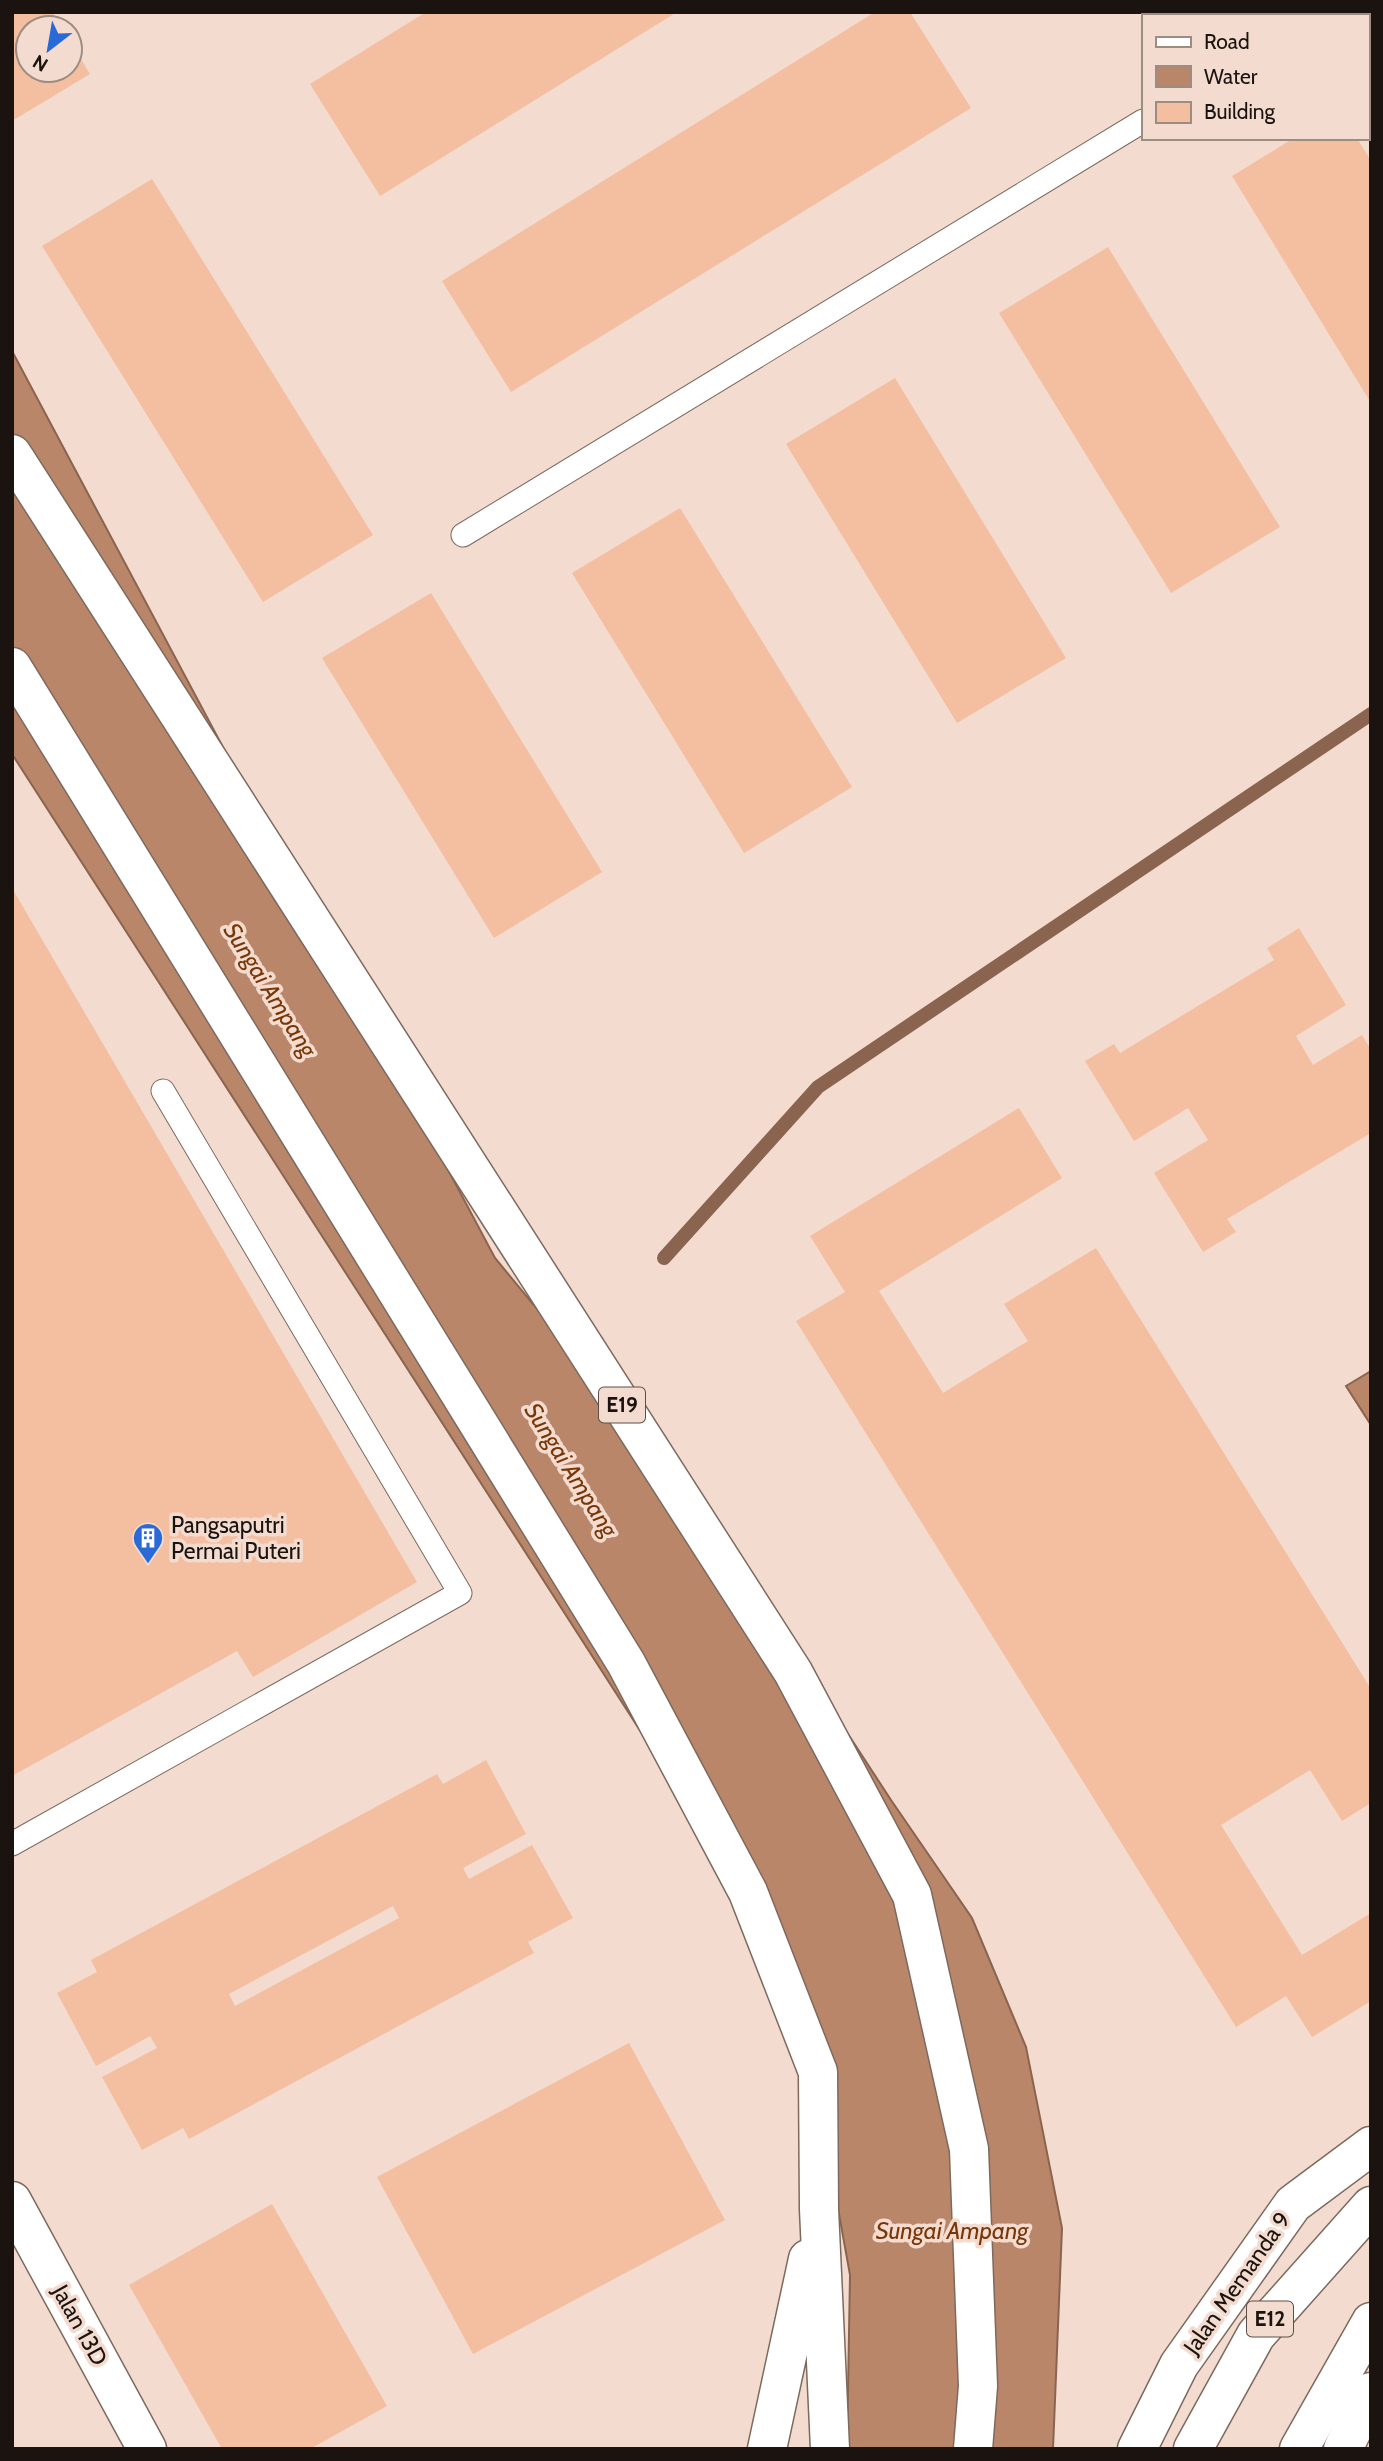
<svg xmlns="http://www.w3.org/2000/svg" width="1383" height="2461" font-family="Cabin,sans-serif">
<rect width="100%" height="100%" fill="#f3dccf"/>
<!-- water -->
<path fill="#b9866a" stroke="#8a644f" stroke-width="2" d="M12,351l483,907 203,246 193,296 81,118 54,129 36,181 -9,221h-206l3,-174 -36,-200 -67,-169 -106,-174 -629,-978z
M1371,1371v54l-25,-39z"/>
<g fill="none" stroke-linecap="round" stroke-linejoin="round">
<!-- stream -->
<path stroke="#8a644f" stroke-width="14" d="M664,1258l154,-171 553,-373"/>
</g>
<!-- building -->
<path fill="#f4bea0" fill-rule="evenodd" d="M12,12h40l10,16h-34v42h42v-29l20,33 -78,47z
M426,12h251l-297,184 -70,-112z
M875,12h35l61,96 -460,284 -69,-111z
M1294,138h63l14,23v242l-139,-227z
M152,179l221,356 -110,67 -221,-356z
M1108,247l172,280 -109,66 -172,-280z
M895,378l171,280 -109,65 -171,-279z
M680,508l172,279 -108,66 -172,-280z
M431,593l171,279 -108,66 -172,-280z
M12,888l405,694 -164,95 -16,-26 -225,125z
M1299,928l47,77 -50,31 17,29 49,-30 9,15v83l-144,86 9,13 -33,20 -49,-79 54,-33 -20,-32 -54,33 -49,-80 29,-17 6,9 154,-93 -7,-12z
M1019,1108l43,70 -183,113 64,102 85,-52 -24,-37 92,-56 275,441v114l-29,18 -32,-51 -89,55 81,130 69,-42v88l-59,36 -26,-41 -50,31 -440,-706 49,-29 -35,-56z
M486,1760l40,74 -63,34 6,11 63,-34 41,73 -45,24 6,11 -345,186 -6,-11 -41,22 -40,-73 55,-29 -7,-12 -54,30 -39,-73 40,-21 -6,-12 346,-186 6,10zM393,1906l6,12 -164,88 -6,-12z
M629,2043l96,177 -252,134 -96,-177z
M272,2204l115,202 -77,43h-88l-93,-164z"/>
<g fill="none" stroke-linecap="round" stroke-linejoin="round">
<!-- service casing -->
<g stroke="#7d695e" stroke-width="25">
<path id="service" d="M1317,16l6,-4
M463,535l680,-414
M12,1844l448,-251 -297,-502"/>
</g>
<!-- minor casing -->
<g stroke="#7d695e" stroke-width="41">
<path id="minor" d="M12,2201l135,248"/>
</g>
<!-- tertiary casing -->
<g stroke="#7d695e" stroke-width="41">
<path id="tertiary" d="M1137,2449l42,-84 114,-161 78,-58
M1343,2449l28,-57"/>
</g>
<!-- motorway casing -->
<g stroke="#7d695e" stroke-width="41">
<path id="motorway" d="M12,454l781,1218 119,223 57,254 9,237 -5,63
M12,667l614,996 122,229 70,180 1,137 11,240
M767,2449l41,-190
M1193,2449l63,-114 115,-129
M1299,2449l72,-127"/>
</g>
<!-- service -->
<use href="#service" stroke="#fff" stroke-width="23"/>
<!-- minor -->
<use href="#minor" stroke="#fff" stroke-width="38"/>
<!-- tertiary -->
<use href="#tertiary" stroke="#fff" stroke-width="38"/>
<!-- motorway -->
<use href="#motorway" stroke="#fff" stroke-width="38"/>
</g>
<!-- icons -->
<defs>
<g id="building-pin" transform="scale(1.575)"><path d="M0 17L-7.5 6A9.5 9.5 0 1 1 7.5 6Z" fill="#2a6ad7" stroke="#f3dccf"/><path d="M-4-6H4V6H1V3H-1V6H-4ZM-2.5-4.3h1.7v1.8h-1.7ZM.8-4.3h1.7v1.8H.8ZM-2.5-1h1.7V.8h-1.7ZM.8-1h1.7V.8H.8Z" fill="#fff"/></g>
</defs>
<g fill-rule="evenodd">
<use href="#building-pin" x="148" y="1538"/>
</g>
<g text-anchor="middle" stroke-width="7" stroke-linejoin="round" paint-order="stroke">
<!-- shield labels -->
<g fill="#f3dccf" stroke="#5c4f49" stroke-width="2">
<rect x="599" y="1387.5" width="46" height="35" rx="5"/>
<rect x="1247" y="2301.5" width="46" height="35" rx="5"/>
</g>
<g font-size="21" font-weight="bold" fill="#1b130f">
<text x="622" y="1412">E19</text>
<text x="1270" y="2326">E12</text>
</g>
<!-- poi labels -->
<g font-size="23" fill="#1b130f" stroke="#f3dccf" text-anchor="start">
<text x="171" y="1533">Pangsaputri<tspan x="171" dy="26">Permai Puteri</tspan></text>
</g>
<!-- street labels -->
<g font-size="23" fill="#1b130f" stroke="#f3dccf">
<text transform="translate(1237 2283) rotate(-55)" y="8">Jalan Memanda 9</text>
<text transform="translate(80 2325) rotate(61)" y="8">Jalan 13D</text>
</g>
<!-- water labels -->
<g font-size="24" font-style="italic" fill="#773708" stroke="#f3dccf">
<text transform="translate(270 990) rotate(58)" y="8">Sungai Ampang</text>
<text transform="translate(571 1470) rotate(58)" y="8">Sungai Ampang</text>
<text x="952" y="2239">Sungai Ampang</text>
</g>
</g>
<!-- border -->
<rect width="1383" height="2461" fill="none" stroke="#1b130f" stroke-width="28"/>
<!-- legend -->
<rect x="1142" y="14" width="228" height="126" fill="#f3dccf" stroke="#9d8c82" stroke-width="2"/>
<rect x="1156" y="37" width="35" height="10" fill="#ffffff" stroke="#9d8c82" stroke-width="2"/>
<text x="1204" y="49" font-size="21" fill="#1b130f">Road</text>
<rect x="1156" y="66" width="35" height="21" fill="#b9866a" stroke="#9d8c82" stroke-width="2"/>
<text x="1204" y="84" font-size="21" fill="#1b130f">Water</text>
<rect x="1156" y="102" width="35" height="21" fill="#f4bea0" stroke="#9d8c82" stroke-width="2"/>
<text x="1204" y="119" font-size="21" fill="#1b130f">Building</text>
<!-- north arrow -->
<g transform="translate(49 49) rotate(211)"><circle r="33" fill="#f3dccf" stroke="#9d8c82" stroke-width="2"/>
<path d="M0-5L12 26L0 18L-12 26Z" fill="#2a6ad7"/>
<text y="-10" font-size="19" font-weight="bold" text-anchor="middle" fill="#1b130f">N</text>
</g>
</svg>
